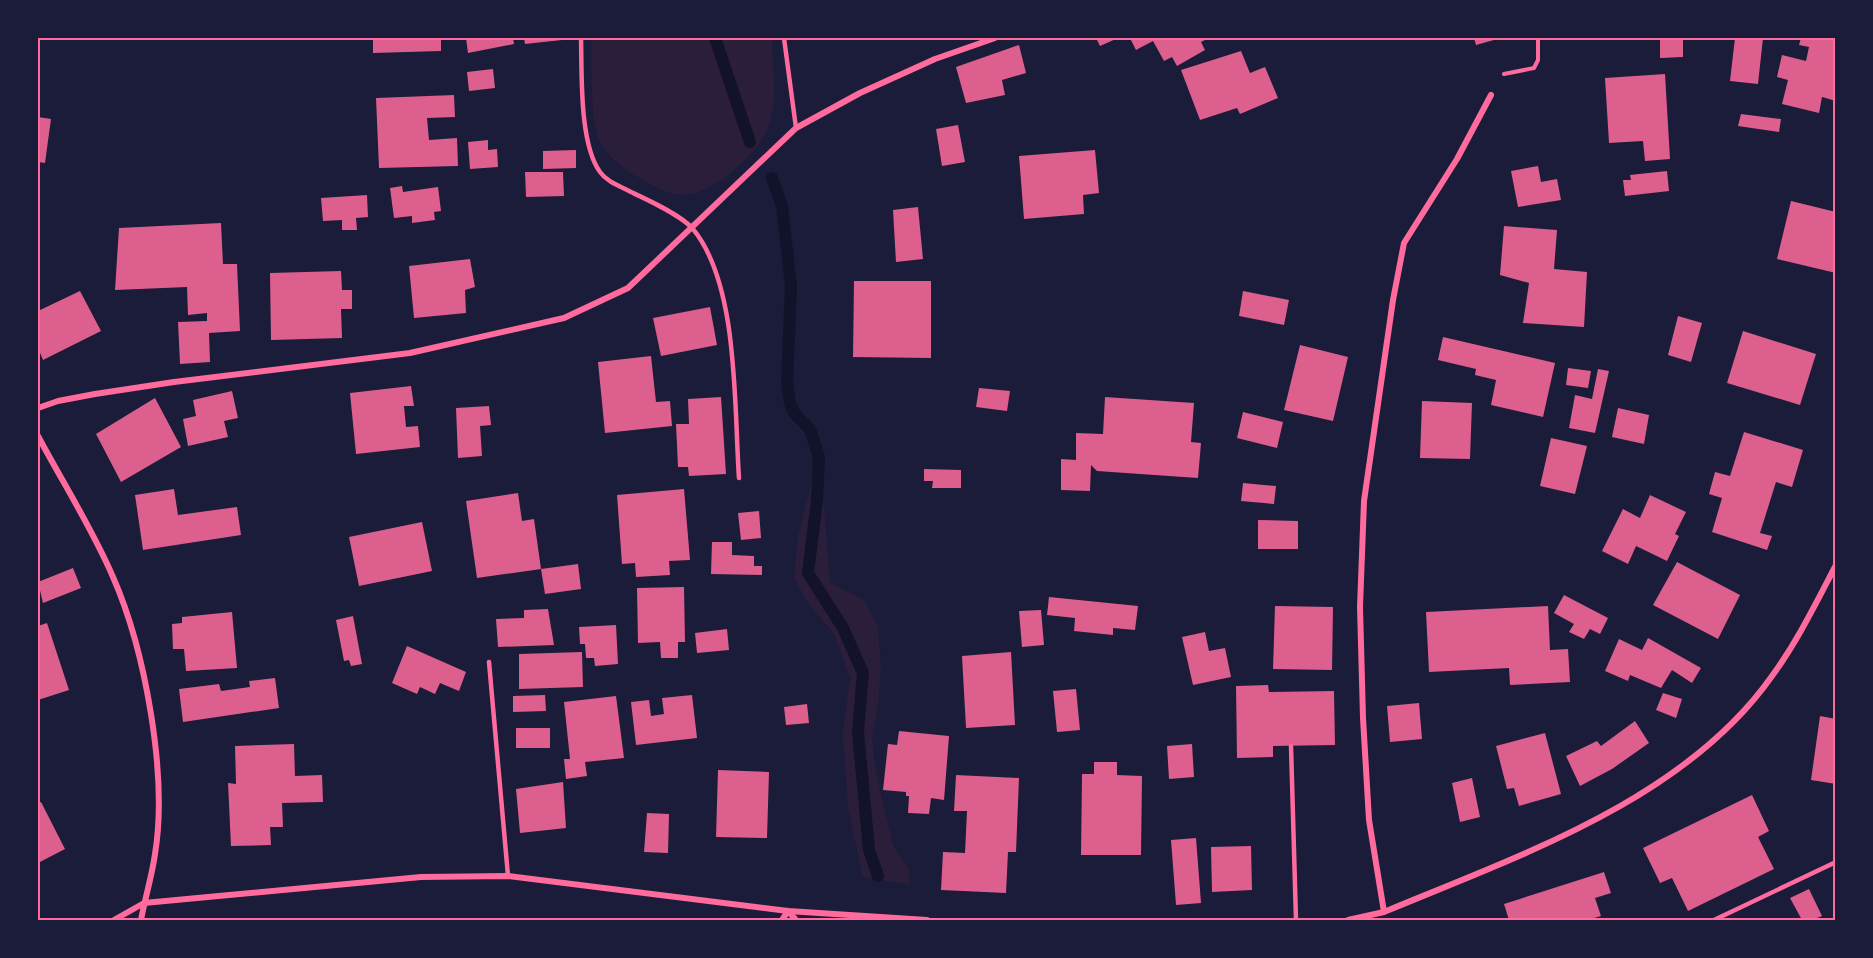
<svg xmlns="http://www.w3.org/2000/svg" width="1873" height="958" font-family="Lato,sans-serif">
<rect width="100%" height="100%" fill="#1b1b3a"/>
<!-- green -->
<path fill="#2a1e3b" d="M591,38h181c0,28 7,63 -4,90 -11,27 -56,68 -86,67 -16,-1 -32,-11 -46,-19 -13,-7 -33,-24 -38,-38 -8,-25 -6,-73 -7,-100z
M816,464l5,3 9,116 34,17 14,27 3,41 -3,38 -6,29 3,33 18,77 16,25 1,15 -47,-8 -15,-68 -5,-75 7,-56 -16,-44 -26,-31 -14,-25 4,-41z"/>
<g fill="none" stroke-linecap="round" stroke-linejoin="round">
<!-- stream -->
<path stroke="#12122b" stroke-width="12" d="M715,38l35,104
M772,178l10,28 9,80 -4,97 3,20 4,10 16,16 9,28 -2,43 -9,73 35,55 20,45 -5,59 11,118 9,26"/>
</g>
<!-- building -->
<path fill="#dd5f8e" d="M373,38h68v13l-68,2z
M466,38h47l1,6 -46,9z
M524,38h37l1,2 -37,4z
M1096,38h22l-18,8z
M1130,38h79l-8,4 4,8 -28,16 -5,-9 -8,4 -11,-20 -17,9z
M1474,38h27l-25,7z
M1660,38h23v19l-23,1z
M1735,38h28l-5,46 -28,-3z
M1801,38h35v63l-14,-4 -3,16 -37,-9 6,-24 -11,-3 5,-22 24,6 3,-14 -10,-2z
M1019,45l7,28 -24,7 3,15 -39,8 -10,-36z
M1241,51l9,22 15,-6 13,31 -38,16 -3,-6 -37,12 -19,-50z
M493,69l2,19 -26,3 -2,-19z
M1665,74l5,85 -25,2 -2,-20 -34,2 -4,-65z
M454,95l1,22 -28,1 2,22 28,-2 1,28 -79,2 -3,-70z
M1741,114l40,5 -2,13 -41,-6z
M38,117l13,2 -6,44 -7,-1z
M958,125l7,37 -23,4 -6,-37z
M488,140v10l9,-1 1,18 -28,2 -2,-27z
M576,150v18l-33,1v-18z
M1095,150l4,43 -16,2 1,19 -60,5 -5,-63z
M1538,166l3,16 16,-3 4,21 -43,7 -7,-36z
M1667,171l2,20 -44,5 -2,-16h8l-1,-5z
M525,172h38l1,24 -38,1z
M402,186l1,6 35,-5 3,24 -7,1 1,8 -23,3v-7l-18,2 -4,-30z
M367,195l1,22 -12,1 1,12h-15v-10l-19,1 -2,-23z
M1791,201l45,11v61l-59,-14z
M918,207l5,52 -27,3 -3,-52z
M221,223l2,41h14l3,67 -31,2 1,29 -30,2 -2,-42 29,-1v-8l-19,2 -1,-28 -72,3 4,-62z
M1504,226l53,4 -3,39 33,3 -3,55 -61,-4 6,-40 -29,-8z
M470,259l5,28 -10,3 1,23 -52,5 -5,-52z
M341,271l1,19h10v19h-11l1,29 -71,2 -1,-67z
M854,281h77v77l-78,-1z
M80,291l21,40 -58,29 -5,-12v-37z
M1243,291l46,9 -5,25 -45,-9z
M710,307l7,38 -56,11 -8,-38z
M1678,316l24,7 -11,39 -23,-7z
M1743,331l73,23 -16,51 -73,-22z
M1443,337l112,26 -12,54 -52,-12 5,-25 -21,-5 1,-6 -38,-9z
M1300,345l48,12 -15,64 -49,-11z
M651,356l5,46 14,-1 2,25 -67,7 -7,-71z
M1568,368l23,3 -3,17 -22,-3z
M1598,369l11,2 -14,62 -26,-5 6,-33 17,4z
M411,386l3,20h-10l2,21 12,-1 2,21 -64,7 -6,-61z
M979,388l31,3 -3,20 -31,-4z
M232,391l6,27 -14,3 4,16 -40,9 -5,-27 13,-3 -3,-16z
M721,397l5,77 -37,2 -1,-9h-10l-2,-43h13l-1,-25z
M1105,397l89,6 -3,39 10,1 -3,35 -101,-7 -6,-6 -1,26 -29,-1v-31l15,1v-27l27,1z
M155,398l26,49 -60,35 -25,-48z
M1422,401l50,2 -2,56 -50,-1z
M489,406l2,19 -11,1 2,30 -24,2 -2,-50z
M1618,408l31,7 -5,29 -32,-7z
M1243,412l40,10 -6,26 -40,-10z
M1744,432l59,18 -11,37 -16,-5 -16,51 12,3 -5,14 -55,-18 10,-34 -13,-4 6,-22 15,4z
M1551,438l36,8 -12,48 -35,-8z
M924,469l37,1v18h-29l1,-7h-9z
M1243,483l33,3 -2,18 -33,-3z
M174,489l4,26 59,-8 4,28 -98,15 -8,-55z
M684,489l6,71 -21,1 1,14 -34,2 -1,-14 -13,1 -5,-69z
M518,493l4,28 12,-2 7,50 -64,9 -11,-77z
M1650,495l36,17 -11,22 4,2 -12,25 -31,-15 -8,18 -26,-13 21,-42 17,9z
M759,511l2,27 -20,2 -3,-27z
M1258,520l40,1v28h-40z
M422,522l10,49 -73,15 -10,-49z
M712,542h20v13l22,1v10h8v9l-51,-1z
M1677,562l63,33 -22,44 -65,-34z
M578,564l3,25 -36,5 -4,-25z
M73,568l8,20 -38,15 -5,-21z
M684,587l1,55h-7v16h-17l-1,-16 -22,1 -1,-55z
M1564,595l44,23 -8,16 -10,-5 -6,10 -15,-7 5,-8 -20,-11z
M1049,597l89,9 -3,24 -22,-2v7l-39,-4 1,-13 -28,-3z
M1275,606l58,1 -1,63 -59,-1z
M1548,606l2,44 18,-1 2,33 -60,3 -1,-17 -80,4 -3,-60z
M548,609l6,36 -56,2 -2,-28 28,-1v-8z
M1041,610l3,35 -22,2 -3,-36z
M232,612l5,56 -51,3 -2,-22h-11l-1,-25 10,-1v-6z
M353,616l9,48 -11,2 -2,-6 -5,1 -8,-41z
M47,623l22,67 -31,10v-74z
M616,625l2,39 -23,2 -1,-8h-8l-1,-14h-5l-1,-17z
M727,629l2,21 -32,3 -2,-20z
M1205,632l4,19 16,-3 6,29 -38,8 -11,-48z
M1648,638l53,30 -9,15 -20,-13 -11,18 -31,-13 -2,6 -23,-10 14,-32 23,11z
M407,646l59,26 -7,19 -19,-8 -5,11 -15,-7 -3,7 -25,-11z
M582,652l1,35 -64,2v-35z
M1011,652l4,73 -49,3 -4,-72z
M275,678l4,30 -96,14 -4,-33 40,-5 2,7 29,-4 -1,-6z
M1268,685l1,7 65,-1 1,54 -62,1v11l-36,1 -1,-72z
M1076,689l4,41 -23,2 -4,-41z
M1663,693l19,6 -6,19 -20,-8z
M545,695l1,16 -33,1v-16z
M692,695l5,43 -61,7 -5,-43 18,-2 2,16 13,-2 -2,-16z
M616,696l8,62 -39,4 2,14 -21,3 -2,-20h6l-6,-57z
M1419,703l3,36 -32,3 -3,-36z
M807,704l2,19 -23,2 -2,-18z
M1820,716l16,3v65l-25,-4z
M1635,721l14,22 -37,26 -32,17 -14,-30 31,-15 4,5z
M516,728h34v20h-34z
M899,731l50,5 -5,64 -13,-2 -2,16 -21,-1 1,-17h-3v-4l-23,-2 5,-46 9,1z
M1545,733l16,61 -42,12 -5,-18 -7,1 -11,-43z
M294,744l1,32 27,-1 1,27 -41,1 1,24h-13l1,18 -40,1 -3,-63 8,1 -1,-38z
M1192,744l2,33 -25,2 -2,-33z
M1094,762h23v13l25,1 -1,79h-60l1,-81h12z
M718,770l51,2 -2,66 -51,-1z
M956,775l63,3 -3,74h-8l-2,41 -65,-3 2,-38 22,1 2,-42h-13z
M1472,778l8,39 -20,5 -8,-39z
M563,782l3,46 -46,5 -4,-44z
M1752,795l17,36 -11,6 16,32 -86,42 -16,-33 -12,5 -17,-35z
M41,802l24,47 -27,14v-60z
M647,813l22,1 -1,39 -24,-1z
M1196,838l5,65 -25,2 -5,-65z
M1251,846l1,44 -40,2 -1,-45z
M1604,872l7,21 -16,5 6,18 -14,4h-78l-5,-16z
M1809,889l13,27 -10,4h-10l-12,-22z"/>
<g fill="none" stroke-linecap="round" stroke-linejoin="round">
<!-- path -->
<path stroke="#ff6b9d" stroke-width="4" d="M1504,74l30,-6 4,-8v-22"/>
<!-- service -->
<path stroke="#ff6b9d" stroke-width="4.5" d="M581,38c1,35 -2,105 19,134 7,10 20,14 31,20 17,8 50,23 62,37 46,56 41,178 46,249
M784,38l12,90
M489,662l19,214
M1291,746l5,174
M1714,920l122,-58"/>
<!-- minor -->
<path stroke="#ff6b9d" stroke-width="6" d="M38,408l20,-7 37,-7 79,-12 236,-29 154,-35 64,-30 168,-160 64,-35 75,-34 60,-21
M38,436c25,47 54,92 75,141 32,73 55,198 42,277 -3,22 -10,44 -14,66
M1384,912l-15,-92 -6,-102 -3,-111 4,-106 29,-201 11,-57 53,-84 34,-64
M114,920l30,-17 277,-26 87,-1 280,35 139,9
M782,920l6,-9 8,9
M1348,920l36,-8c134,-56 301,-112 388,-236 25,-34 44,-73 64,-111"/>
</g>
<!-- border -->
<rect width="1873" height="958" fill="none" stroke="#1b1b3a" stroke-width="78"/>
<rect x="39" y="39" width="1795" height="880" fill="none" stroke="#ff6b9d" stroke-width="2"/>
</svg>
